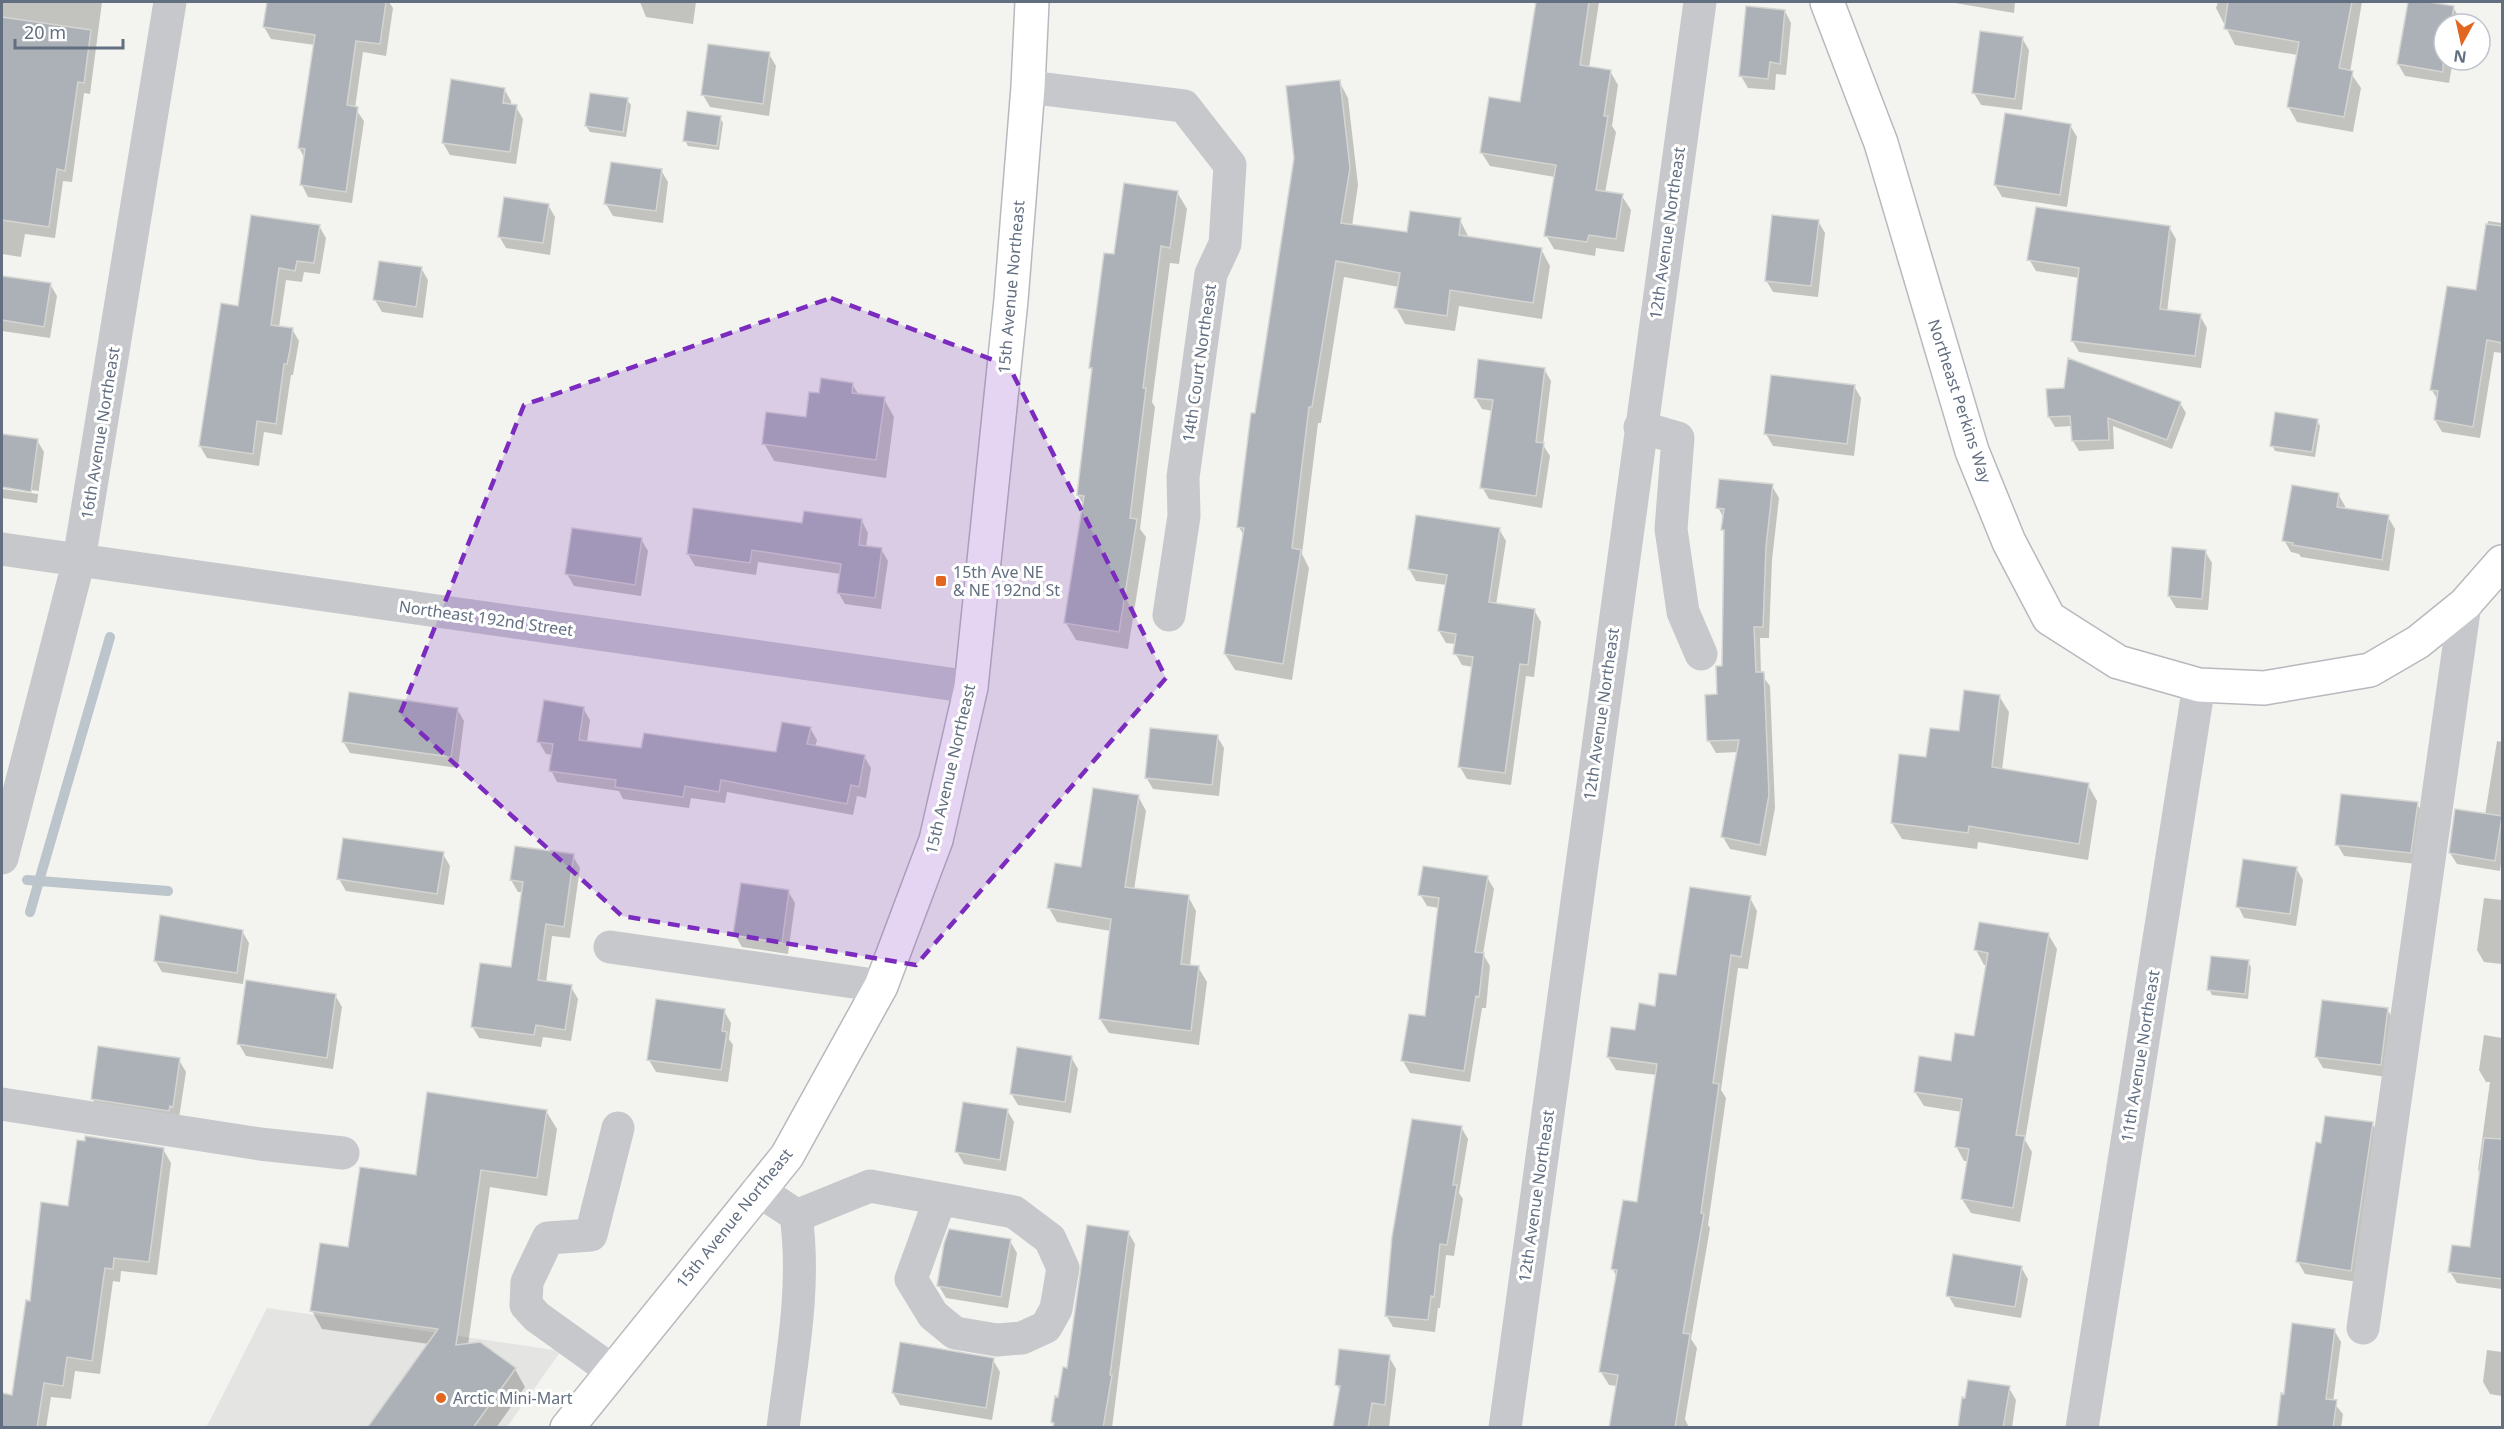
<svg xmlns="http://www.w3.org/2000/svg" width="2504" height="1429" font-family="'Noto Sans',sans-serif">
<rect width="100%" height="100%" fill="#f3f4ef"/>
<!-- built -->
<path fill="#e4e4e3" d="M267,1308l294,43 -54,76 -301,1z"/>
<!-- shadow -->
<path fill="#0003" d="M2,2h100l-12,92 -6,-1 -12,89 -9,-1 -8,57 -30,-4 -4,23 -19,-3z
M268,2h121l4,6 -7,48 -23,-4 -8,56 9,13 -12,82 -44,-6 -6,-12 3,-26 -6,-11 16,-103 -44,-6 -7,-12z
M640,2h56l-3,22 -47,-7z
M1536,2h63l-10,66 21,3 8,14 -6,41 4,6 -11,61 17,3 9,14 -7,42 -28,-4 -1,8 -41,-7 -8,-14 9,-58 -65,-11 -9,-14 40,-48z
M1949,2h66l-1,11z
M2218,2h144l-12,70 11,16 -8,44 -56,-10 -9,-16 10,-51 -63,-10 -19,-37z
M2409,2l44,5 7,12 -1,5h-15v36h9l-4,23 -44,-7 -7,-12z
M1785,11l6,12 -5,52 -10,-1 -1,16 -27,-2 -7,-12z
M2022,38l7,12 -7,60 -41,-5 -7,-12z
M769,54l7,12 -7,50 -59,-9 -7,-12z
M1339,81l9,17 10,87 -6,41 56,8 52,-14 9,18 72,11 9,17 -8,53 -83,-13 -4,25 -50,-7 -9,-16 3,-21 -55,-10 -23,146h-3l-16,131 7,14 -17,112 -57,-10 -10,-16 19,-118 -5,-9 17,-112z
M504,89l7,12v5l5,1 7,12 -7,45 -66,-9 -7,-12z
M627,100l4,5 -5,32 -36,-5 -4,-6z
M720,118l3,5 -4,27 -31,-4 -3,-6z
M2070,125l7,12 -10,70 -65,-10 -7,-12z
M661,170l7,12 -5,41 -50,-7 -7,-12z
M1177,192l10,17 -8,55 -9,-1 -18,139 3,5 -15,122 6,8 -18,112 -52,-9 -10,-17 18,-117 -6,-11 15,-123 -2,-5 24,-111z
M548,205l7,12 -5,38 -44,-7 -7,-12z
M1818,221l7,12 -7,64 -45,-5 -7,-12z
M2488,221l14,2v130l-8,-1 -14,86 -38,-6 -7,-12 3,-19 -6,-11 45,-98z
M319,226l7,12 -6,36 -16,-2 -2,10 -16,-2 -7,47 13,2 7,12 -6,34h-2l-9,60 -18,-3 -5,34 -52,-8 -7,-12 39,-139z
M2169,227l7,12 -9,73 33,4 7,12 -6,40 -122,-16 -7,-12 8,-62 -44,-7 -7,-12z
M421,268l7,12 -5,38 -41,-6 -7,-12z
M2,277l48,7 7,12 -7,42 -48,-7z
M1544,369l7,12 -8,64 7,11 -8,52 -53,-9 -7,-12 11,-76 -11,-2 -7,-12z
M852,384l7,11 25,4 10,18 -8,61 -112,-17 -10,-18 43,-24 13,-24z
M1854,386l7,12 -7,58 -81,-10 -7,-12z
M2048,391l132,12 6,10 -14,36 -59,-23 1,23 -35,2 -6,-10 -1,-15 -17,1 -6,-10z
M2317,420l3,6 -5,31 -40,-6 -3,-6z
M2,435l35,5 7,12 -7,51 -35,-5v-9l36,5 1,-3 -37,-5z
M1772,486l7,12 -7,62 -3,78h-9l1,36 9,12 5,122 -9,48 -36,-7 -7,-12 16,-85 -23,1 -7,-12 14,-74 3,-133 -3,-5 1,-10 -6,-12z
M2338,494l7,12v4l43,7 7,12 -6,42 -88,-14 -2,-3 -8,-2 -7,-12z
M862,521l6,12 -2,14 15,2 7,12 -7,48 -36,-5 -7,-12 3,-18 -83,-12 -2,13 -61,-9 -7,-12 116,-29z
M1499,529l7,12 -10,64 38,5 7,12 -7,55 -8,-1 -15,109 -44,-6 -7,-12 13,-100 -11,-2 -7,-12 1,-9 -10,-1 -7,-12 8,-46 -31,-4 -7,-12z
M641,539l7,12 -7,45 -67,-10 -7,-12z
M2205,551l7,12 -4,47 -32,-2 -7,-12z
M1999,696l10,16 -7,58 86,15 9,16 -9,59 -110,-18 -1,7 -75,-10 -10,-16 68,-90z
M583,708l7,12 -3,22 56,8 135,4 32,-26 7,12 -2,7 49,9 7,12 -5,30 -9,-2 -4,19 -126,-23 -2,11 -34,-5 -2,10 -66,-9 -4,-8 -62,-9 -6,-12 2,-15 -7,-1 -7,-12z
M457,709l7,12 -6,47 -108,-15 -7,-12z
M1217,736l7,12 -5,48 -66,-7 -7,-12z
M2502,736v120l-2,15 -43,-7 -7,-11 35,-38 12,-74 5,1z
M1138,796l8,15 -12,79 54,6 8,15 -6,55 8,1 9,15 -8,63 -90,-12 -9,-14 11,-88 -54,-9 -8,-14z
M2417,804l7,12 -7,48 -73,-8 -7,-12z
M443,854l7,12 -6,39 -98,-14 -7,-12z
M573,856l7,12 -10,70 -18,-2 -6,47 25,4 7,12 -7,42 -28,-4 -2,10 -62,-9 -7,-12 40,-57 11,-77h-5l-7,-12z
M2296,868l7,12 -7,46 -52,-8 -6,-12z
M1487,877l7,12 -11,65 7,12 -4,42h-4l-12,74 -60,-9 -7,-12 24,-43 12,-110 -12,-2 -7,-12z
M788,891l7,12 -7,51 -46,-7 -7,-12z
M1750,898l7,13 -9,58 -10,-1 -17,122 5,8 -18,127 2,3 -19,111 6,9 -12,71 4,9h-78l6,-42 -8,-1 -8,-13 16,-94 -4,-9 25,-65 19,-129 -41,-5 -8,-13 29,-25 41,-55z
M2484,898l18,2v64l-18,-2 -7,-12z
M242,931l7,12 -6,41 -81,-12 -7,-12z
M2048,934l9,15 -32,191 7,12 -12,70 -49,-9 -9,-14 6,-38h-4l-8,-15 6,-34 -38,-6 -9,-14 37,-30 24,-24 12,-73h-4l-8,-15z
M2248,962l3,5 -3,32 -36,-4 -3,-6z
M335,995l7,12 -9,62 -87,-13 -7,-12z
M2387,1009l7,12 -7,56 -64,-9 -7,-12z
M724,1011l7,12 -2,16 4,6 -5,37 -72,-10 -7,-12z
M2484,1035l18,3v251l-45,-6 -7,-11 21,-23 10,-75 -3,-4 12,-88h-4l-7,-12z
M1071,1057l7,12 -7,44 -53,-8 -7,-12z
M179,1060l7,12 -7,46 -80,-8 -7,-12z
M1007,1110l7,12 -8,49 -42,-7 -7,-12z
M546,1111l11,18 -10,67 -57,-9 -22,158 47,24 10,18 -29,41h-128l61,-84 -107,-15 -10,-18 37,-62 68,-72z
M2372,1123l7,12 -21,147 -53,-8 -7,-12 25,-117z
M1461,1127l7,12 -9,54 4,6 -9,57 -8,-1 -6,53h-2l-3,24 -42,-5 -7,-12z
M86,1142l77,7 8,14 -14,112 -36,-4 -1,11 -7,-1 -13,93 -25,-3 -4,28 -20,-2 -5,31h-44v-33l11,1 18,-93 38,-96z
M1128,1232l7,12 -23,184h-58l-2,-6 16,-52z
M1010,1241l7,12 -9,55 -62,-10 -7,-12z
M2021,1267l7,12 -7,39 -66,-11 -7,-12z
M2334,1330l7,12 -8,60 10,12 -2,14h-63l7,-33z
M2487,1350l15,2v44l-12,-2 -7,-12z
M1389,1357l7,12 -7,59h-54l6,-36 -4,-7z
M993,1360l7,12 -8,48 -92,-15 -7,-12z
M2009,1388l7,12 -4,28h-53z"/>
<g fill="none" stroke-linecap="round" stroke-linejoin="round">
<!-- stream -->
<path stroke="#bcc5cb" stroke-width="10" d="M27,880l141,11
M30,912l80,-275"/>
</g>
<!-- building -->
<path fill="#acb1b8" stroke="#d4d5d2" stroke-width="1.5" d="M267,2h119l-6,42 -24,-3 -9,64 11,2 -12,85 -46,-7 5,-36 -7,-1 17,-113 -52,-8z
M1536,2h53l-9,63 31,5 -7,46h4l-12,74 27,4 -7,45 -27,-4 -2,7 -43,-6 12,-71 -76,-12 9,-56 31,5z
M2228,2h124l-13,66 14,3 -9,46 -57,-10 12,-65 -75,-13z
M2408,2h21l25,4 -3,18h-7l-1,48 -46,-8z
M1746,6l39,4 -5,54 -10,-2 -2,17 -29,-3z
M2,17l89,13 -7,53 -6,-1 -13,89 -8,-2 -8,58 -47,-7z
M1980,31l43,6 -8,62 -43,-6z
M708,44l62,8 -7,52 -62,-9z
M451,79l54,9 -2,15 14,2 -7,47 -68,-9z
M1340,80l10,88 -9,55 66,9 3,-21 51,7 -2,17 83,13 -9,55 -83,-13 -3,26 -53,-8 6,-35 -64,-12 -24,146h-3l-17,141 9,2 -18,114 -59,-10 20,-126 -7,-1 14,-114h4l39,-255 -8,-72z
M590,93l38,5 -5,34 -38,-6z
M687,111l34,5 -4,30 -34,-5z
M2005,113l66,11 -11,71 -66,-10z
M611,162l51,7 -6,42 -52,-7z
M1124,183l54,8 -8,57 -9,-2 -18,142h3l-16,130 7,1 -18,113 -55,-9 20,-127 -7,-1 15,-127h-3l15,-115 10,1z
M504,197l45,7 -6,39 -45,-6z
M2036,207l134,19 -10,83 41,5 -6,42 -124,-15 8,-73 -52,-8z
M251,215l69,10 -6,38 -17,-2 -2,10 -16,-3 -8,57 22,3 -3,22 -3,14h-3l-8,60 -19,-3 -4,33 -54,-8 22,-143 17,3z
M1772,215l47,5 -8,66 -46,-5z
M2486,224l16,2v117l-15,-3 -14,87 -39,-7 4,-29 -8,-1 17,-104 29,4z
M379,261l43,6 -6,40 -43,-7z
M2,276l49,7 -7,44 -42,-7z
M2068,358l113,44 -14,38 -59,-22 1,22 -37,1 -2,-25 -22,1 -2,-28 18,-1z
M1478,359l67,9 -9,74 8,1 -8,53 -56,-8 13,-88 -19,-2z
M1771,375l84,10 -8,59 -83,-10z
M821,378l32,5 -1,10 33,4 -9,63 -114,-16 4,-32 40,5 3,-25 10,1z
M2275,412l43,7 -6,33 -42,-6z
M2,434l36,5 -7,53 -29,-5z
M1719,479l54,5 -7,63 -3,80h-9l2,45h8l5,123 -9,50 -39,-8 18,-97 -32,1 -2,-46 12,-1 -1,-28h6l2,-136h-3l3,-21 -8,-1z
M2292,485l47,8 -2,14 52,8 -7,45 -90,-15 1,-2 -11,-2z
M693,508l109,15 2,-12 58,8 -3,26 23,3 -7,50 -38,-5 4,-29 -89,-14 -2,13 -63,-9z
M1416,515l84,13 -11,74 46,7 -7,56 -8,-1 -15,109 -47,-6 15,-110 -20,-3 3,-20 -18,-3 9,-56 -39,-6z
M572,528l70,10 -7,47 -70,-11z
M2172,547l34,3 -4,49 -34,-3z
M1964,690l36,5 -8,72 97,16 -10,61 -110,-18 -1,7 -77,-10 8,-69 27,3 4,-29 29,3z
M349,692l109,16 -7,49 -109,-15z
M544,700l40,7 -5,33 62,8 3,-15 132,19 6,-30 29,5 -4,17 58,11 -6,32 -8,-2 -4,19 -126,-24 -2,12 -34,-6 -2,11 -68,-10 1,-7 -67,-9 4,-27 -16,-2z
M1150,728l68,7 -6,50 -67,-7z
M1093,788l46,7 -14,92 64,8 -8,69 18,2 -8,65 -92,-12 12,-100 -64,-11 8,-45 26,4z
M2341,794l77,8 -7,51 -76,-8z
M2455,809l47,7 -7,45 -46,-8z
M343,838l101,14 -7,42 -100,-15z
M515,846l59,8 -10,73 -18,-3 -8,56 34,5 -7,45 -29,-5 -2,10 -63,-8 9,-64 31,4 12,-85 -13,-2z
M2243,859l54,8 -7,47 -54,-7z
M1423,866l65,10 -13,76 9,1 -5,44 -3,-1 -12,75 -63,-10 8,-47 16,2 14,-118 -21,-3z
M741,883l48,7 -7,53 -49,-8z
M1690,887l61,9 -10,61 -10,-2 -18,128 6,1 -18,129 3,1 -21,119 7,1 -15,94h-66l9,-53 -19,-3 18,-102 -6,-1 12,-69 14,2 20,-138 -50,-7 4,-30 24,3 4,-27 16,3 4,-33 17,2z
M160,915l83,15 -6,43 -83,-12z
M1979,922l70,11 -33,202 9,1 -12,72 -52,-9 8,-50 -14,-2 7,-48 -48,-7 5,-36 32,5 4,-28 19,3 14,-83 -14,-3z
M2211,956l38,4 -4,34 -38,-4z
M246,980l90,14 -9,64 -90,-14z
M656,999l69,10 -3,22 5,1 -6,38 -74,-10z
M2322,1000l66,8 -7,57 -66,-8z
M98,1046l82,12 -7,49 -3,-1 -1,5 -78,-12z
M1017,1047l55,9 -7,46 -55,-8z
M427,1092l120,18 -10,68 -56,-8 -25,175 24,-3 36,26 -43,60h-106l71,-99 -128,-18 10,-68 28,4 12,-80 56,8z
M963,1102l45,7 -8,51 -45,-8z
M2325,1116l48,6 -22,149 -55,-9 20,-120 5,1z
M1412,1119l50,7 -9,59h4l-10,60 -7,-1 -6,53 -3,-1 -3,24 -43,-4 7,-79z
M85,1136l79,12 -15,114 -35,-4 -1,11 -8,-1 -13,93 -25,-4 -4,29 -19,-3 -7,45h-35v-35l10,2 14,-95 4,1 11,-99 27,4 9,-66 8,1z
M2484,1138l18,1v140l-54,-7 4,-27 18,2z
M1087,1225l42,6 -19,144h2l-9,53h-50l1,-5 -3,-1 4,-26 3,1 5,-30 4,1z
M949,1229l62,10 -10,58 -64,-11 7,-42z
M1953,1254l69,12 -7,41 -69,-11z
M2292,1323l43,6 -9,70 11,1 -4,28h-56l4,-35 3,1z
M900,1342l94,16 -8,50 -94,-15z
M1339,1349l51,6 -5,50 -13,-2 -4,25h-35l7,-42 -5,-1z
M1968,1380l42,6 -7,42h-45l4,-31 3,1z"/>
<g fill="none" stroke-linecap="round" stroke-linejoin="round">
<!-- major casing -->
<g stroke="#b6b9bd" stroke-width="36">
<path id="major" d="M1827,2l54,141 91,308 37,91 40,76 69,44 81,23 65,3 106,-18 48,-28 47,-38 37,-42
M567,1428l220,-272 94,-170 55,-146 35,-153 40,-387 17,-213 4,-85"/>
</g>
<!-- minor -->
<path stroke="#c6c8cc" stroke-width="33" d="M1028,87l156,19 46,59 -5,79 -14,30 -28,203 1,39 -15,99
M1640,427l38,11 -7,91 12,83 18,42
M2,549l969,138
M2,858l77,-298 91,-558
M610,947l271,39
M2,1104l258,40 83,9
M758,1190l38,25c10,71 -4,142 -13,213
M796,1216l74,-30 144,26 36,27 13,29 -7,41 -10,18 -24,11 -25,2 -42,-7 -22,-18 -22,-36 29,-80
M2363,1328l102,-724
M611,1370l-74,-53 -11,-12 1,-23 21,-44 43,-3 27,-107
M1505,1428l195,-1426
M2082,1428l117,-743"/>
<!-- major -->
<use href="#major" stroke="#fff" stroke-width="33"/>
</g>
<!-- marked area -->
<path fill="#7b2cbf" fill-opacity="0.2" stroke="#7b2cbf" stroke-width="4.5" stroke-dasharray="12 8" stroke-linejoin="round" d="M831,298l178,68 157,312 -250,287 -294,-49 -222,-202 124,-309z"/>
<!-- markers -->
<g fill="#e36620" stroke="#fff" stroke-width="2">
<rect x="935" y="575" width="12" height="12" rx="3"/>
<circle cx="441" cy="1398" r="6"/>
</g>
<g text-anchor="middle" stroke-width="6" stroke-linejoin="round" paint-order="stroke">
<!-- street labels -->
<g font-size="16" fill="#626f81" stroke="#fff">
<text transform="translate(1667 233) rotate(-82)" y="6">12th Avenue Northeast</text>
<text transform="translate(1011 287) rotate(-85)" y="6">15th Avenue Northeast</text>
<text transform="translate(1199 363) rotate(-82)" y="6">14th Court Northeast</text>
<text transform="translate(1960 401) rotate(72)" y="6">Northeast Perkins Way</text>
<text transform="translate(100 433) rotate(-81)" y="6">16th Avenue Northeast</text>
<text transform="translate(486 618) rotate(8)" y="6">Northeast 192nd Street</text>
<text transform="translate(1601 714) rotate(-82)" y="6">12th Avenue Northeast</text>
<text transform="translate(950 769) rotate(-77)" y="6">15th Avenue Northeast</text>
<text transform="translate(2140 1056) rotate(-81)" y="6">11th Avenue Northeast</text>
<text transform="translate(1536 1196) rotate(-82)" y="6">12th Avenue Northeast</text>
<text transform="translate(734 1218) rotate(-51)" y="6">15th Avenue Northeast</text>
</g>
<!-- poi labels -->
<g font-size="16" fill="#626f81" stroke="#fff" text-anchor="start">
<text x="953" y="578">15th Ave NE<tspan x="953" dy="18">&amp; NE 192nd St</tspan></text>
<text x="453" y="1404">Arctic Mini-Mart</text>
</g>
</g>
<!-- border -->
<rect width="2504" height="1429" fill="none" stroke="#626f81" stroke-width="6"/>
<!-- north arrow -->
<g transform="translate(2462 42) rotate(188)"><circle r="28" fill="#ffffff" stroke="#c0c5cd" stroke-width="1.5"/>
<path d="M0-4.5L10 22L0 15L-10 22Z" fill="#e36620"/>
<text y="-9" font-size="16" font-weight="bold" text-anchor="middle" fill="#626f81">N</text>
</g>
<!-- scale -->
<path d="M15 39v9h108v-9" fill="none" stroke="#626f81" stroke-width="3"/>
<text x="24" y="39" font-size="18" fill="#626f81" stroke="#ffffff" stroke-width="4.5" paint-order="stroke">20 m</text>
</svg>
